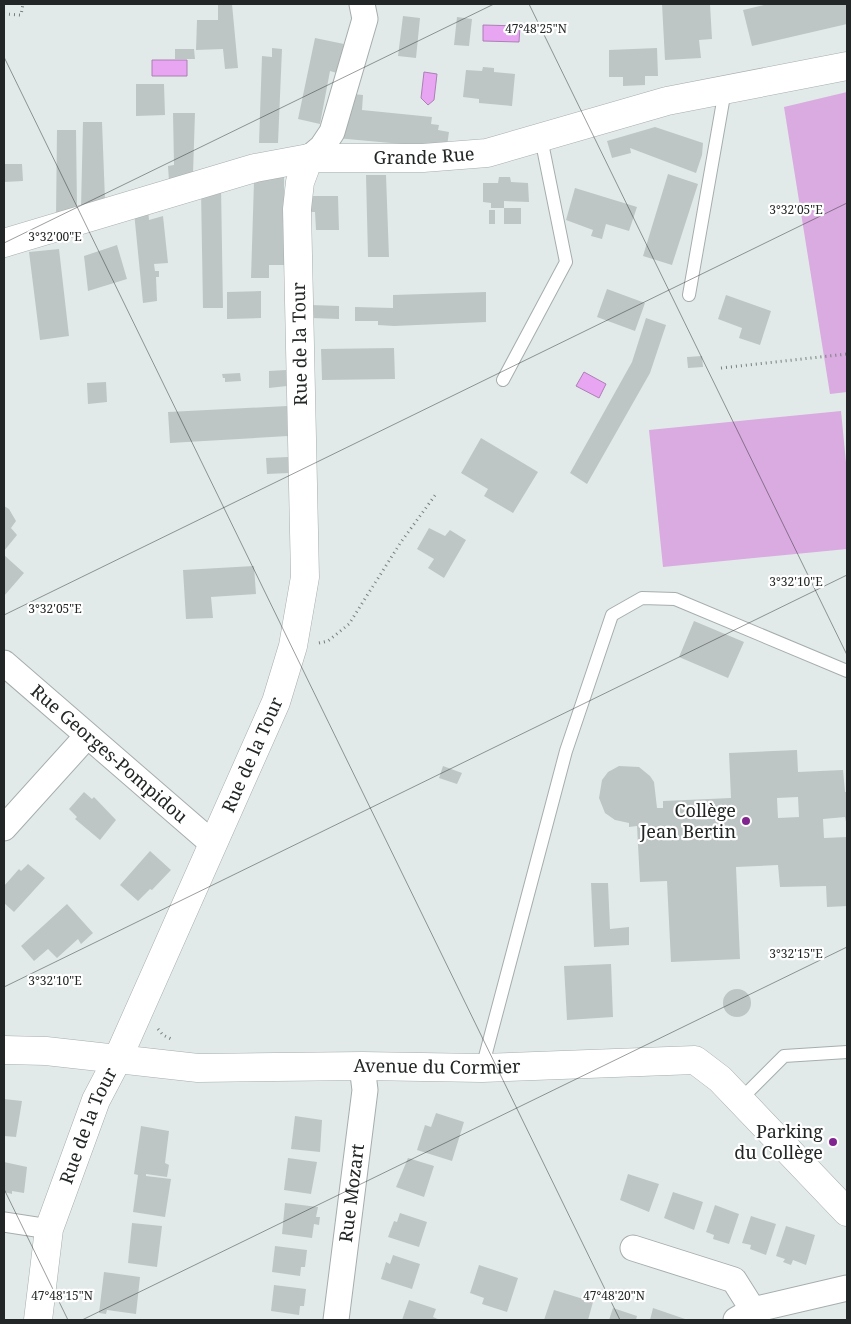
<svg xmlns="http://www.w3.org/2000/svg" width="851" height="1324" font-family="'Noto Serif',serif">
<rect width="100%" height="100%" fill="#e1eae9"/>
<!-- green -->
<path fill="#d9abe0" d="M847,92v300l-17,2 -46,-287z
M841,411l6,62v76l-184,18 -14,-137z"/>
<!-- water -->
<path fill="#e7a5f2" stroke="#ac7fb5" d="M483,25l37,1 -1,16 -36,-1z
M152,60h35v16h-35z
M424,72l13,2 -3,26 -6,5 -7,-7z
M584,372l22,12 -7,14 -23,-12z"/>
<!-- building -->
<path fill="#bec6c5" fill-rule="evenodd" d="M218,4h14l6,64 -13,1 -2,-20 -27,1 1,-30h21z
M662,4h48l2,35 -13,1 2,18 -36,2z
M768,4h79v20l-95,22 -9,-36z
M403,16l17,2 -4,40 -18,-2z
M457,17l15,2 -3,27 -15,-1z
M315,38l29,6 -7,29 -7,-2 -10,53 -22,-5z
M272,48l10,1 -4,94h-19l3,-87 10,1z
M657,48l1,28h-13v9l-22,1v-9h-14v-27z
M175,49h19l1,10h-20z
M483,67l11,1v4l21,2 -3,32 -33,-3v-4l-16,-2 3,-27 16,1z
M136,84h28l1,31 -29,1z
M353,94l10,1 -1,15 70,7 -1,7 8,1 -1,5 11,2 -2,14 -12,1 -99,-9z
M173,113h22l-2,61 -24,7 -1,-15 6,-1z
M83,122h19l3,78 -24,8z
M655,127l48,16 -1,12 -6,18 -66,-25 1,5 -19,5 -5,-17z
M57,130h19l1,79 -21,7z
M4,164h18l1,17 -19,1z
M668,174l30,10 -26,81 -29,-9z
M366,175h20l3,82h-21z
M284,177v88h-15v13h-18l3,-97z
M499,177h11l1,5 17,1 1,19 -25,-1v7h-13v-5l-8,-1v-19h15z
M221,186l2,122h-20l-2,-118z
M575,188l62,19 -8,24 -23,-7 -4,15 -11,-3 2,-6 -27,-10z
M310,196h28l1,34h-23l-1,-18h-5z
M504,208h17v16h-17z
M148,209l1,11 14,-4 5,47 -14,1 1,7h4v6h-3l1,24 -14,2 -9,-91z
M489,210h6v14h-6z
M117,245l10,34 -39,12 -4,-35z
M59,249l10,87 -29,4 -11,-88z
M607,289l38,14 -10,28 -38,-14z
M261,291v27l-34,1v-27z
M486,292v30l-92,4 -16,-1v-4h-23v-14l38,1v-13z
M726,295l45,16 -11,34 -21,-7 3,-10 -24,-9z
M311,305l28,1v13l-28,-1z
M646,318l20,7 -16,48 -63,111 -17,-11 62,-111z
M394,348l1,31 -73,1 -1,-31z
M702,356l1,11 -15,1 -1,-11z
M286,370l1,16 -18,2v-17z
M240,373l1,8 -16,1v-4h-2l-1,-4z
M106,382l1,20 -19,2 -1,-21z
M287,406l1,30 -118,7 -2,-31z
M481,438l57,34 -25,41 -29,-17 4,-7 -27,-16z
M288,457l1,16 -22,1 -1,-16z
M4,506l5,3 7,12 -5,7 6,7 -13,16z
M429,528l16,8 5,-6 16,10 -22,38 -16,-10 6,-9 -17,-10z
M4,555l20,18 -20,23z
M254,566l2,28 -45,3 2,21 -27,1 -3,-49z
M694,621l50,21 -16,36 -49,-21z
M797,750l1,22 45,-2 2,22h2v35l-2,-10 -22,2 1,19 23,-1v69l-20,1 -1,-21 -46,1 -2,-22 -42,2 4,92 -69,3 -4,-81 -27,1 -3,-56 -8,1v-4l-14,-3 -10,-7 -6,-15 3,-18 6,-8 11,-6 20,1 11,9 4,6 3,26h6v-7l68,-3 -2,-45zM798,797l1,20 -21,1 -1,-20z
M443,766l19,7 -5,11 -18,-6z
M84,792l8,7 2,-2 22,23 -16,20 -25,-21 2,-2 -8,-8z
M150,851l21,19 -19,20 -2,-1 -12,12 -18,-16z
M28,864l17,14 -31,34 -10,-9v-17l15,-17 2,2z
M591,883h17l2,46 19,-2v18l-35,2z
M67,904l26,29 -12,11 -3,-5 -21,19 -9,-9 -14,12 -13,-15z
M611,964l2,53 -46,3 -3,-54z
M723 1003a14 14 0 1 1 28 0a14 14 0 1 1-28 0Z
M4,1099l18,2 -6,36 -12,-1z
M436,1113l28,9 -12,39 -35,-11 8,-25 6,2z
M295,1116l27,4 -2,32 -29,-3z
M141,1126l28,5 -4,32 4,2 -2,12 -21,-3v2l25,3 -6,38 -32,-5 5,-37 -4,-1z
M288,1158l29,4 -6,32 -27,-4z
M408,1158l26,8 -10,31 -28,-10z
M4,1162l23,5 -3,26 -12,-2v3l-8,-2z
M628,1174l31,10 -10,28 -29,-12z
M673,1192l30,10 -9,28 -30,-12z
M285,1203l33,4 -2,10h4l-1,8 -5,-1 -2,14 -30,-4z
M715,1205l24,9 -10,30 -16,-5 1,-4 -8,-3z
M400,1213l27,9 -8,25 -31,-10 6,-16 3,1z
M751,1216l25,8 -10,31 -16,-6 1,-4 -9,-2z
M132,1223l30,3 -5,41 -29,-4z
M786,1226l29,9 -9,30 -13,-5 -2,5 -8,-3 2,-3 -9,-3z
M275,1246l32,4 -2,17h-4l-1,9 -28,-4z
M393,1255l27,9 -8,25 -31,-10 5,-17 4,2z
M479,1265l39,13 -11,34 -25,-8 2,-6 -14,-5z
M104,1272l36,5 -4,37 -29,-4 -1,4 -7,-1z
M274,1285l32,4 -2,17h-4l-1,9 -28,-4z
M554,1290l39,12 -5,18h-44z
M409,1300l27,9 -3,8 7,3h-38z
M613,1308l24,8 -1,4h-27z
M653,1308l35,12h-38z"/>
<g fill="none" stroke-linecap="round" stroke-linejoin="round">
<!-- service casing -->
<g stroke="#a5aead" stroke-width="14">
<path id="service" d="M689,295l36,-205
M503,380l63,-118 -25,-124
M482,1068l84,-317 46,-136 30,-17 33,1 172,72
M740,1100l44,-44 63,-4"/>
</g>
<!-- pedestrian casing -->
<g stroke="#a5aead" stroke-width="21">
<path id="pedestrian" d="M4,1222l45,7"/>
</g>
<!-- minor casing -->
<g stroke="#a5aead" stroke-width="27">
<g id="minor">
<path d="M309,158l13,-11 10,-15 33,-113 -3,-15"/>
<path id="s1" d="M4,663l209,181"/>
<path d="M4,828l83,-92"/>
<path d="M633,1248l101,32 19,30"/>
<path id="s2" d="M336,1320l29,-230 -3,-24"/>
<path d="M736,1320l17,-10 94,-22"/>
</g>
</g>
<!-- tertiary casing -->
<g stroke="#a5aead" stroke-width="29">
<g id="tertiary">
<path id="s3" d="M4,243l251,-75 54,-10h114l64,-5 180,-52 180,-35"/>
<path id="s4" d="M4,1050l42,1 152,17 164,-2 120,2 213,-8 25,19 127,133"/>
<path id="s5" d="M38,1320l11,-91 47,-129 22,-42 158,-356 17,-56 12,-69 -8,-368 3,-27 9,-24"/>
</g>
</g>
<!-- path -->
<path stroke="#797f7f" stroke-width="3" stroke-dasharray="1 4" stroke-linecap="butt" d="M4,14l17,1 2,-11
M721,368l126,-14
M319,643l9,-2 21,-17 52,-82 35,-48
M158,1029l5,6 10,5"/>
<!-- service -->
<use href="#service" stroke="#fff" stroke-width="12"/>
<!-- pedestrian -->
<use href="#pedestrian" stroke="#fff" stroke-width="19"/>
<!-- minor -->
<use href="#minor" stroke="#fff" stroke-width="25"/>
<!-- tertiary -->
<use href="#tertiary" stroke="#fff" stroke-width="28"/>
</g>
<!-- ticks -->
<path fill="none" stroke="#232626" stroke-width="1" stroke-opacity="0.45" d="M529,4l318,651M4,57l616,1263M4,243l490,-239M4,615l843,-412M4,987l843,-412M4,1189l64,131M82,1320l765,-373M844,1320l3,-1"/>
<!-- markers -->
<g fill="#812490" stroke="#fff" stroke-width="2">
<circle cx="746" cy="821" r="5"/>
<circle cx="833" cy="1142" r="5"/>
</g>
<g text-anchor="middle" stroke-width="4.5" stroke-linejoin="round" paint-order="stroke">
<!-- street labels -->
<g font-size="18" fill="#232626" stroke="#fff">
<text dy="6" stroke="none"><textPath href="#s3" startOffset="432">Grande Rue</textPath></text>
<text transform="translate(300 344) rotate(-91)" y="6">Rue de la Tour</text>
<text dy="6" stroke="none"><textPath href="#s1" startOffset="139">Rue Georges-Pompidou</textPath></text>
<text dy="6" stroke="none"><textPath href="#s5" startOffset="608">Rue de la Tour</textPath></text>
<text dy="6" stroke="none"><textPath href="#s4" startOffset="434">Avenue du Cormier</textPath></text>
<text dy="6" stroke="none"><textPath href="#s5" startOffset="202">Rue de la Tour</textPath></text>
<text dy="6" stroke="none"><textPath href="#s2" startOffset="128">Rue Mozart</textPath></text>
</g>
<!-- poi labels -->
<g font-size="18" fill="#232626" stroke="#fff" text-anchor="end">
<text x="736" y="817">Collège<tspan x="736" dy="21">Jean Bertin</tspan></text>
<text x="823" y="1138">Parking<tspan x="823" dy="21">du Collège</tspan></text>
</g>
</g>
<g font-size="12" text-anchor="middle" fill="#232626" stroke="#fff" stroke-width="4.5" stroke-linejoin="round" paint-order="stroke">
<text x="536" y="33">47°48'25"N</text>
<text x="796" y="214">3°32'05"E</text>
<text x="55" y="241">3°32'00"E</text>
<text x="796" y="586">3°32'10"E</text>
<text x="55" y="613">3°32'05"E</text>
<text x="796" y="958">3°32'15"E</text>
<text x="55" y="985">3°32'10"E</text>
<text x="62" y="1300">47°48'15"N</text>
<text x="614" y="1300">47°48'20"N</text>
</g>
<!-- border -->
<rect width="851" height="1324" fill="none" stroke="#232626" stroke-width="10"/>
</svg>
